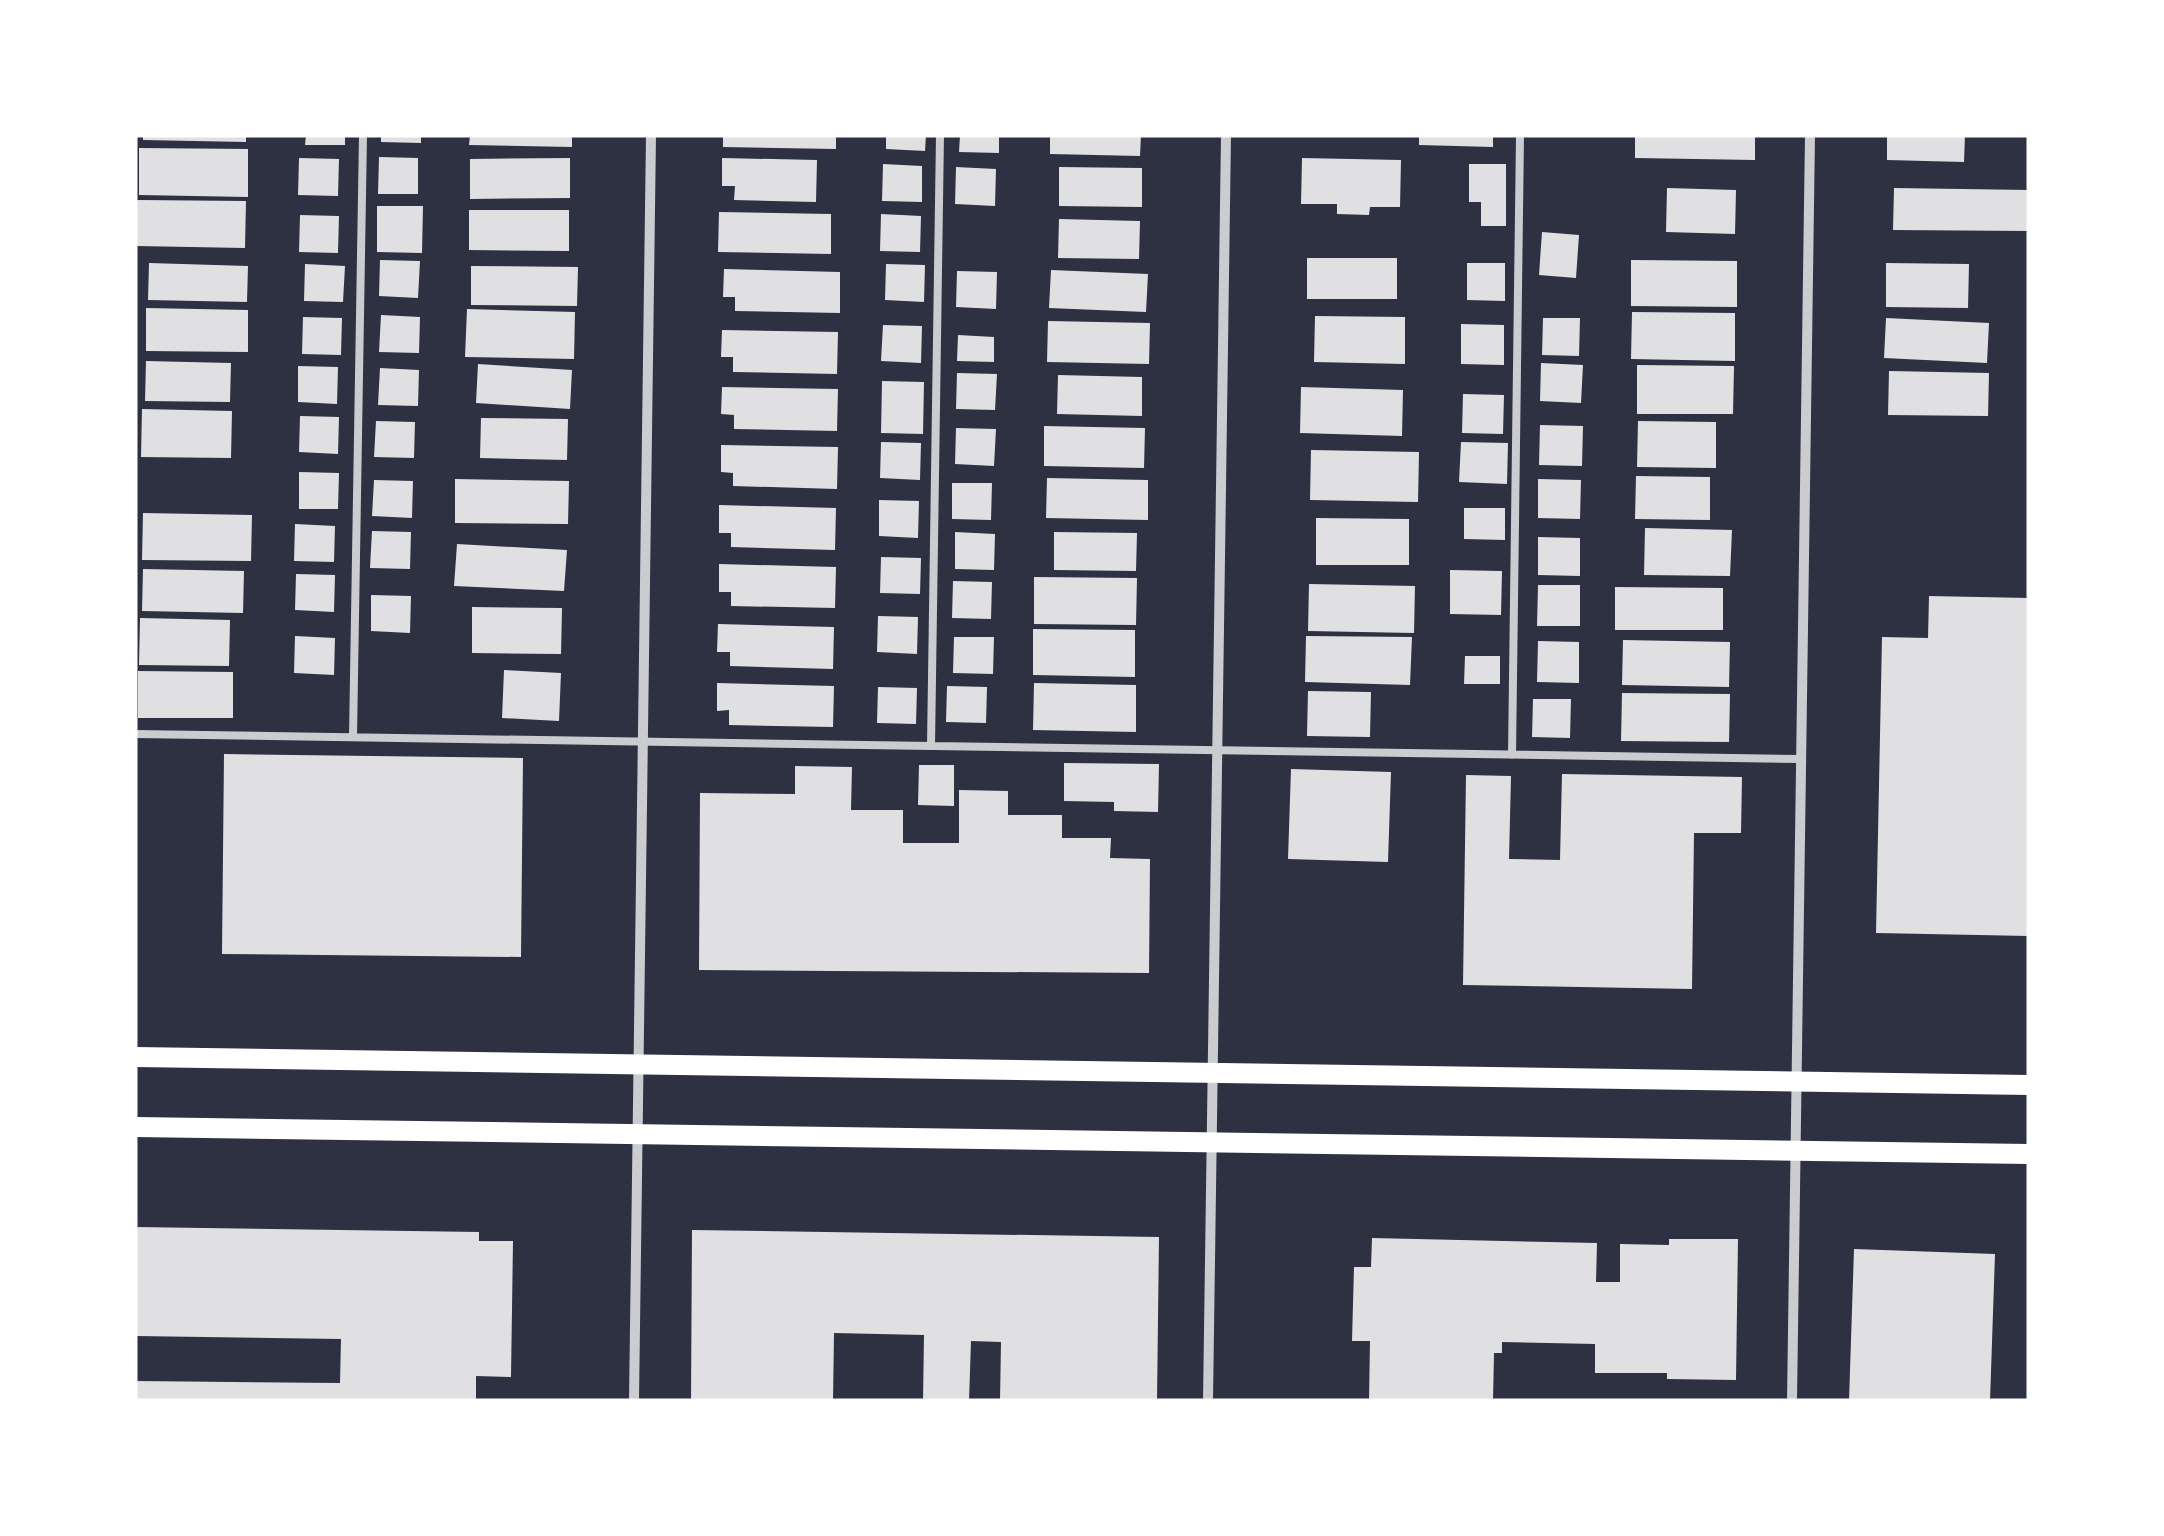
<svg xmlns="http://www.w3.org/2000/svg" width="2164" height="1536" font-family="Commissioner,sans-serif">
<rect width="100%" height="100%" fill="#2d3142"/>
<!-- building -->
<path fill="#e0e0e3" d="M143,135h103v7l-103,-2z
M306,135h39v10h-40z
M381,135h40v8l-40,-1z
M470,135h102v12l-103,-2z
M723,135h113v14l-113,-2z
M886,135h40l-1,16 -39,-2z
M960,135h39v18l-40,-1z
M1050,135h91l-1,21 -90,-2z
M1419,135h74v12l-74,-2z
M1635,135h120v25l-120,-2z
M1887,135h78l-1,27 -77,-2z
M139,148l109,1v48l-109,-2z
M379,157l39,1v36h-40z
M299,158l40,1 -1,37 -40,-1z
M570,158v40l-100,1v-40z
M722,158l95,2 -1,42 -82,-2 1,-14h-13z
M1302,158l99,2 -1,47h-30l-1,8 -32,-1v-10h-36z
M883,164l39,2v36l-40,-1z
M1469,164h37v62h-25v-24h-12z
M956,167l40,2 -1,37 -40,-2z
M1059,167l83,1v39l-83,-1z
M1667,188l69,2 -1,44 -69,-2z
M1894,188l135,2v41l-136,-1z
M137,200l109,1 -1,47 -109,-2z
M377,206h46l-1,47 -45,-1z
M469,210h100v41l-100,-1z
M719,212l112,2v40l-113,-2z
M881,214l40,2 -1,36 -40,-1z
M300,215l39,1 -1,37 -39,-1z
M1059,219l81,2 -1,38 -81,-1z
M1542,232l37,3 -3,43 -37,-3z
M1307,258h90v41h-90z
M380,260l40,1 -2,37 -39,-2z
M1631,260l106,1v46l-106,-1z
M149,263l99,3 -1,36 -99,-2z
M1467,263h38v38l-38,-1z
M1886,263l83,1 -1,44 -82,-1z
M305,264l40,2 -2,36 -39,-1z
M886,264l39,1 -1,37 -39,-2z
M471,266l107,1 -1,39 -106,-1z
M724,269l116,3v41l-105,-2v-14h-12z
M1051,270l97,4 -2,38 -97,-4z
M957,271l40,1 -1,37 -40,-2z
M146,308l102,2v42l-102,-1z
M467,309l108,3 -1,47 -109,-2z
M1632,312l103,1v48l-104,-2z
M381,315l39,2 -1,36 -40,-1z
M1315,316l90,1v47l-91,-2z
M303,317l39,1 -1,37 -39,-1z
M1543,318h37l-1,38 -37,-1z
M1886,318l103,5 -2,40 -103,-5z
M1048,321l102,2 -1,41 -102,-2z
M1461,324l43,1v40l-43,-1z
M883,325l39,1 -1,37 -40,-2z
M722,330l116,2 -1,42 -104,-2v-15h-12z
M958,335l36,2v25l-37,-1z
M146,361l85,2 -1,39 -85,-1z
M1541,363l42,2 -2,38 -41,-2z
M478,364l94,6 -2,39 -94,-6z
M1637,365l97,1 -1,48h-96z
M298,366l40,1 -1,37 -39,-2z
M380,368l39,2 -1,36 -40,-1z
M1889,371l100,2 -1,43 -100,-1z
M957,373l40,1 -2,36 -39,-1z
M1058,375l84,2v39l-85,-2z
M882,381l42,1 -1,52 -42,-1z
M722,387l116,2 -1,42 -103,-2v-14l-13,-1z
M1301,387l102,3 -1,46 -102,-3z
M1463,394l41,1 -1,39 -41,-1z
M142,409l90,2 -1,47 -90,-1z
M300,416l39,1 -1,37 -39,-2z
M481,418l87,1 -1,41 -87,-2z
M376,421l39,1 -1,36 -40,-1z
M1638,421l78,1v46l-79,-1z
M1540,425l43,1 -1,40 -43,-1z
M1044,426l101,2 -1,40 -100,-2z
M956,428l40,1 -2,37 -39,-2z
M881,442l40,1 -1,37 -40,-2z
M1461,442l47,1 -1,41 -48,-2z
M721,445l117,2 -1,42 -104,-3v-13l-12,-1z
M1311,450l108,2 -1,50 -108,-2z
M299,472l40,1 -1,36h-39z
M1636,476l74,1v43l-75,-1z
M1047,478l101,2v40l-102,-2z
M455,479l114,2 -1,43 -113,-1z
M1538,479l43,1 -1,39 -42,-1z
M374,480l39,1 -1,37 -40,-2z
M952,483h40l-1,37 -39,-1z
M879,500l40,1 -1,37 -39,-2z
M719,505l117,3 -1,42 -104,-3v-14h-12z
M1464,508h41v32l-41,-1z
M143,513l109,2 -1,46 -109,-1z
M1316,518l93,1v46h-93z
M295,524l40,2 -1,36 -40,-1z
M1645,528l87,2 -2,46 -86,-1z
M372,531l39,1 -1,37 -40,-1z
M955,532l40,2 -1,36 -39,-1z
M1054,532l83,1 -1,38 -82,-1z
M1538,537l42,1v38l-42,-1z
M457,544l110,6 -3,41 -110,-5z
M881,557l40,1 -1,36 -40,-1z
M719,564l117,3 -1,41 -104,-2v-14h-12z
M143,569l101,2 -1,42 -101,-2z
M1450,570l52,1 -1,44 -51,-1z
M296,574l39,1 -1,37 -39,-2z
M1034,577l103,1 -1,47 -102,-1z
M953,581l39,1 -1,37 -39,-1z
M1309,584l106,2 -1,47 -106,-2z
M1538,585h42v41h-43z
M1615,587l108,1v42h-108z
M371,595l40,1 -1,37 -39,-2z
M1929,596l100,2v338l-153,-3 6,-296 46,1z
M472,607l90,1 -1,46 -89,-1z
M878,616l40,1 -1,37 -40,-2z
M140,618l90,2 -1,46 -90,-1z
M718,624l116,3 -1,42 -103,-3v-14h-13z
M1033,629l102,1v47l-102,-2z
M295,636l40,2 -1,37 -40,-2z
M1306,636l106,1 -2,48 -105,-3z
M954,637h40l-1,37 -40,-1z
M1623,640l107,2 -1,45 -107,-2z
M1538,641l41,1v41l-42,-1z
M1465,656h35v28h-36z
M504,670l57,3 -2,48 -57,-3z
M138,671l95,1v46h-95z
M717,683l117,3 -1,41 -104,-2v-15l-12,1z
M1034,683l102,2v47l-103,-2z
M947,686l40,1 -1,36 -40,-1z
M878,687l39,1 -1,36 -39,-1z
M1308,691l63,1 -1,45 -63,-1z
M1622,693l108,1 -1,48 -108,-1z
M1533,699h38l-1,39 -38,-1z
M224,754l299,4 -2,199 -299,-3z
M1064,763l95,1 -1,48 -44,-1v-9l-50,-1z
M919,765h35v41l-36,-1z
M795,766l57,1 -1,43h52v33h56v-53l49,1v24h54v23h49l-1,20 40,1 -1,114 -450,-3 1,-177 95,1z
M1291,769l100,3 -3,90 -100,-3z
M1562,774l180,3 -1,56h-47l-2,156 -229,-4 3,-210 45,1 -2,83 51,1z
M135,1227l344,5v9h34l-2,136 -35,-1v25h-341v-20l205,2 1,-44 -206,-3z
M692,1230l467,7 -2,164h-157l1,-59 -30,-1 -2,60h-46l1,-66 -90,-2 -1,68h-142z
M1372,1238l225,5 -1,39h24v-38l49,1v-6h69l-2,141 -69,-1v-6h-72v-29l-93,-2v11h-8l-1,48h-124l1,-60h-18l2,-74h17z
M1854,1249l141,5 -5,147h-141z"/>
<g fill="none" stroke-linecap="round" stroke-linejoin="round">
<!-- service -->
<path stroke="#caccd0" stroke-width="8" d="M135,734l1666,25
M353,737l10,-602
M931,746l9,-611
M1512,755l8,-620"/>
<!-- minor -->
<path stroke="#caccd0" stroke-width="10" d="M634,1401l17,-1266
M1208,1401l18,-1266
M1792,1401l18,-1266"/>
<!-- secondary -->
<path stroke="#fff" stroke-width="20" d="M135,1057l1894,28
M135,1127l1894,27"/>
</g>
<!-- border -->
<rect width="2164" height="1536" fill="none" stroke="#ffffff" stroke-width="275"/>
</svg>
